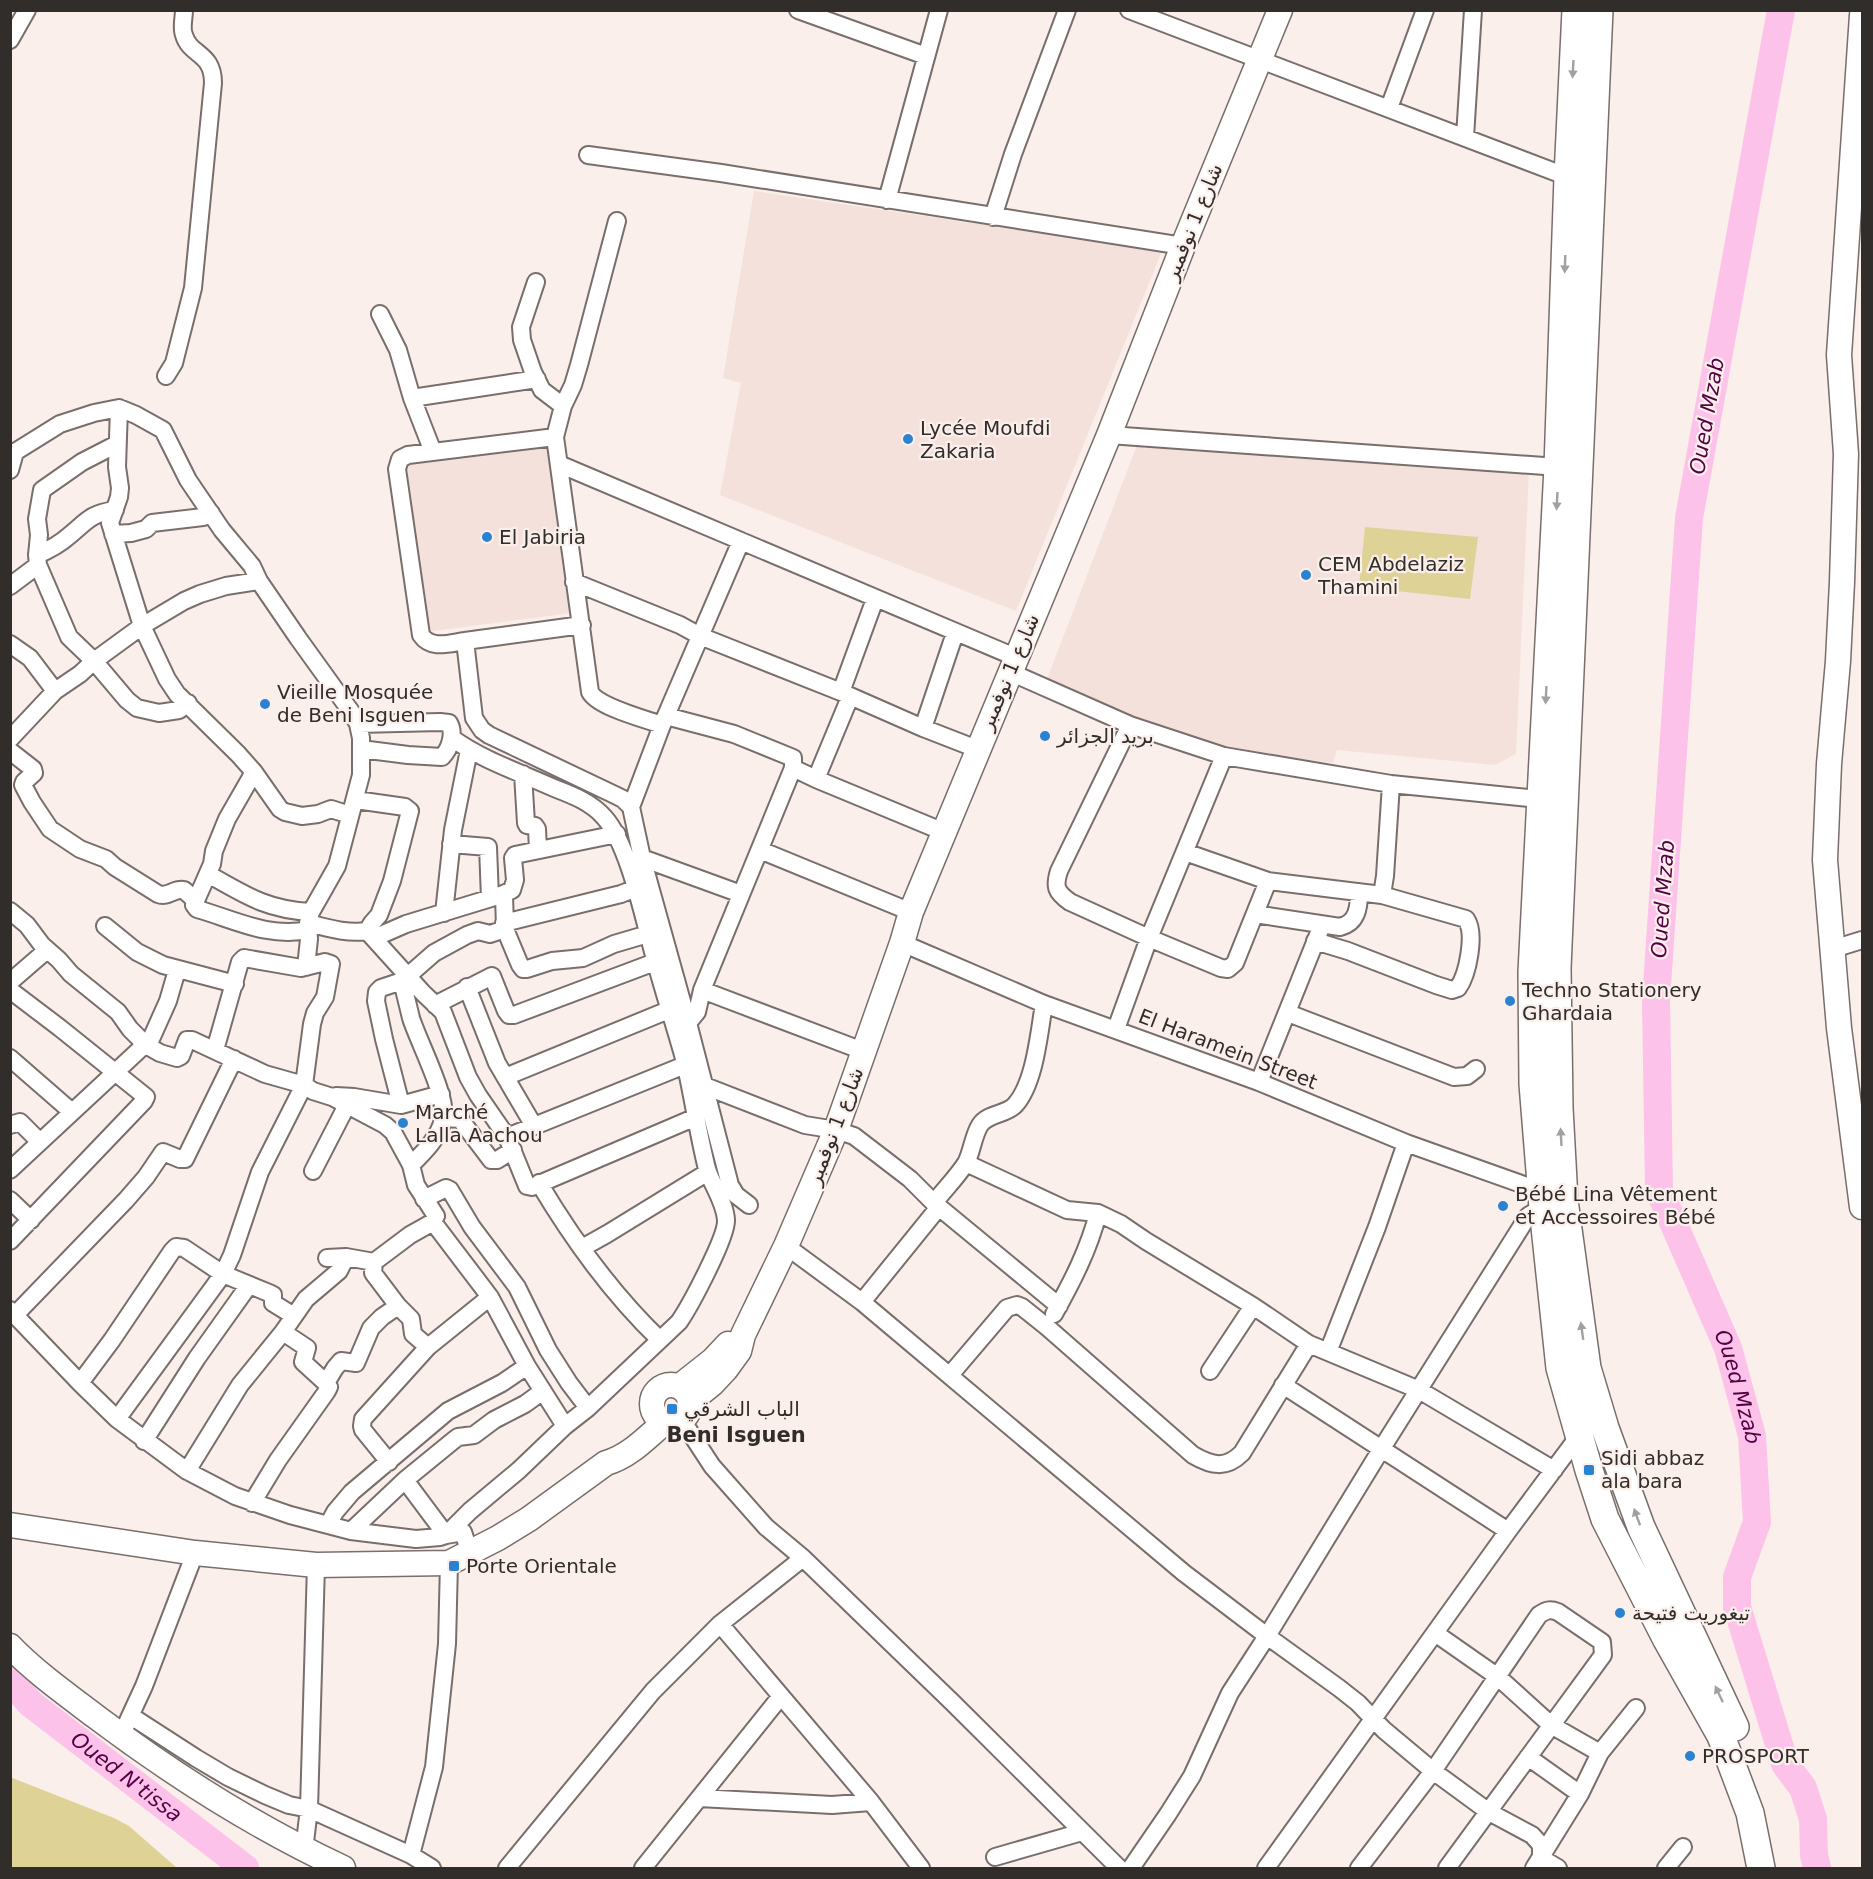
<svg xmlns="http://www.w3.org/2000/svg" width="1873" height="1879" font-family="'DejaVu Sans','Noto Naskh Arabic',sans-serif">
<rect width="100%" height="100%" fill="#fbefeb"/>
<!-- built -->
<path fill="#f5e1db" d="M754,191l408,60 -146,360 -296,-116 21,-112 -18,-5z
M1139,440l390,31 -13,283 -21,11 -158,-15 -4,13 -130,-17 -156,-67z
M549,442l22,171 -145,19 -24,-171z"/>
<!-- green -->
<path fill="#dfd297" d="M1365,527l113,10 -8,62 -111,-12z
M10,1777l104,41 15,8 48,42h-166z"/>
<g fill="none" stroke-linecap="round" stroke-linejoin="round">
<!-- river -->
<g stroke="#fdc2ea" stroke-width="28">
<path id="s1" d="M1781,10l-92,508 -33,482 3,190 69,158 24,88 5,86 -20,55v30l48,157 18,24 10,31 1,36 3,13"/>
<path id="s2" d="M10,1680l21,24 214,164"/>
</g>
<!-- minor casing -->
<g stroke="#786e6b" stroke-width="20">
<path id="minor" d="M798,10l128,46
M1129,10l439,167
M10,40l17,-30
M1389,108l36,-98
M1465,137l8,-127
M588,155l133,18 462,73
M887,200l52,-190
M993,217l20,-63 54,-144
M617,221l-38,144 -6,20 -10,21 -8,31 35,255c8,15 55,27 72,33
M536,282l-15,45 1,13 11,32 9,18 21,16
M380,314l18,36 14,48 21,54
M166,376l8,-13 19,-75 20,-205c0,-31 -23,-27 -29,-48 -3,-7 0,-17 0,-25
M412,398l125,-19
M119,408l-2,59 3,21 -1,9 -9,26 32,103 25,53 10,15 61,60 16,18 26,37 5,3 17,4 16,-2 13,-5 19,6
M1109,435l449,32
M555,437l-147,18 -8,4 -3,10 24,166c10,15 29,8 44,6l9,77 8,12 7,5 126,60 8,4 8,8 11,51 46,165 42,162 6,10 13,10
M10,452h5l45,-28 34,-11 25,-5 17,7 27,15 25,50 34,50 30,36 7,15 39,57 54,75 6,11 3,14v37l-24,91 -26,46 -3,11 1,16 -3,28
M559,464l456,193
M10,470l5,-18
M115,510c-25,4 -27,10 -45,25 -10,9 -21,15 -33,20l1,10 31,72 25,24 33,39 10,8 22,5 20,-3 9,-7
M113,534l18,-1 15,-4 6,-6 51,-6 8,-4
M37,555l2,-20 -2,-16 5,-29 40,-28 35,-18
M574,582l106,43 20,11 141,56 82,36 54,21
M10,586l28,-21
M465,641l117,-16
M10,644l20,14 25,33
M1010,672l120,53 94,31 167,28 157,16
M841,692l34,-93
M666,716l68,18 59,24v10l23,11 128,53
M358,724l82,-2 9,1c6,10 1,26 -7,34l-34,-2 -47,-6
M1130,725l-71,146c-5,16 -3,21 11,31l79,36 72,30 7,1 7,-6 33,-82
M923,728l32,-95
M10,739l45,-48 25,-17 14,-13 48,-35 42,-25 16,-7 26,-8 33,-5
M10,751l23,18 1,4 -10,9 -1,3 9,17 18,27 30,20 26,10 9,8 43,27c10,4 16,-6 26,-4l11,10
M254,772l-27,47 -13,32 -2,13 -18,41 3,4c39,11 70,29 112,21
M523,774l3,49 1,2 8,1 2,3 1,21
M816,779l34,-82
M356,800l49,7 5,4 -18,70 -13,34 -7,8 -5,8
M631,807l31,-82 79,-184
M451,844l37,3 2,51
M760,850l151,62
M1185,852l83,29 114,14 3,-19 6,-92
M642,858l99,36
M208,874c37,21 59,36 103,38
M504,894l1,35 15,36 3,4h4l25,-8 31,-3 31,-14 34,-10
M10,911l17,14 15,20 17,15 12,14 47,38 12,17 16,16 14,8 17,5 4,-2 6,-16h5l73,34 39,11 9,6 19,6 53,28 8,7 18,33 5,20 20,31 -3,6 57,75 37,69 38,60
M444,913l9,-83 16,-80
M1255,914l85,13c17,-4 19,-19 19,-35
M308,923c20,5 39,11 59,8
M504,923l117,-29 15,-6
M105,926l32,26 26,13 72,19
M367,931l56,62 20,19 25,65 10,18 29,42 20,49 5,1 164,-70
M374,938l32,-14 95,-29 11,-5 3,-10 -2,-22 2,-3 102,-21
M1315,941l33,10 88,34 16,5 6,-2c10,-14 18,-55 8,-69l-84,-24
M902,943l142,61 215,78 147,61 135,48
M1833,949l29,-9
M402,981c3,12 6,25 9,37 7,23 38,81 32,102 -5,19 -19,32 -32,45
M10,982l37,-32
M467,987l30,76 37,63
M10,990l50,38 86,69 -2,4 -134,140
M702,990l161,61
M435,1005l57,-29 14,35 3,4h5l141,-53
M1288,1013l166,64 13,-1 9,-7
M688,1023l9,-11 5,-22 91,-222
M1116,1029l33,-91 75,-182
M10,1058l62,54
M505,1077l166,-68
M1259,1082l63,-157
M705,1086l100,39 31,5 18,6 56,43 24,24c10,-13 23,-26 32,-40 6,-11 7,-27 14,-38 8,-12 26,-10 35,-20 20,-22 24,-72 29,-101
M336,1096l18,1 47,8 40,-11
M401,1105l-17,-66 -8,-38 1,-9 4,-4 21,-7 32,-28 33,-18 11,-4 12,3 15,-5
M444,1118l16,1 31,41h6l16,-10
M10,1125l10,-3 20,20
M507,1137l178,-72
M966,1163l101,47 31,3 23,11 25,17 107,65 56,38 110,46 135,80
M10,1170l141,-131 17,-38 9,-31
M313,1171l34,-66
M539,1183c34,57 73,111 121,157
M424,1199l22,-11 4,2 22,37 45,60 31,63 21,33 19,25
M10,1200l21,20
M934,1203l125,103
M786,1246l76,56 322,271 83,63 72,52 19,15 26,27 49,41 56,41 43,23 9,10v13l17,10
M582,1248l25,-14 101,-62
M327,1258l19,-1 28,5 36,-27 23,-13
M374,1262l-1,11 25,33 13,13 2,15 15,13
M862,1302l77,-95
M10,1310l70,73 37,36 70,52 48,25 55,19 61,16 65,8 24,-2 6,-2 24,-24 49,-41 46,-44 23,-18 91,-86c11,-16 48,-85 47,-102 -1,-18 -14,-35 -19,-51 -9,-36 -14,-72 -22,-107 -11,-40 -24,-78 -34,-118 -9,-34 -24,-102 -47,-127 -13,-15 -32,-22 -50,-29 -35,-16 -72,-28 -102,-50
M1054,1314c18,-32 35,-65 44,-101
M15,1315l111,-115 20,-23 17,-25 17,7h5l49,-100
M283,1332l24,16 -4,14 23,21
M1328,1352l49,-125 29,-84
M1210,1371l43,-65
M950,1375l57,-67 10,-3 5,2 25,20 146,128c19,11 33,14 49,-2l67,-109
M80,1383l32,-43 60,-89 4,-4 8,1 39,26 46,19 4,2v8l21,13
M1283,1385l225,146
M117,1419l106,-145 9,-19 28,-83 44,-87 8,-61 3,-11 10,-16 6,-33 -6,-2 -24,6 -57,-10 -4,4 -25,88
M682,1420l30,46 54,61 37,31 150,145 166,165
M144,1441l53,-83 52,-73
M389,1462l-26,-32 -1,-4 1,-7 65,-72 62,-50
M187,1471l53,-86 43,-53 23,-33 33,-28 7,-14
M405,1480l41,55 17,-3 7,21
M252,1503l26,-43 49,-69 2,-4 -3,-4 9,-15 6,-7 15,2 15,-35 11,-11 16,-11
M328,1525l7,-13 17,-20 96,-81 54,-28 25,-17
M351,1531l54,-51 49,-40 4,-3 16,-2 20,-15 31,-16 18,-13
M720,1624l151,178 50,66
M1435,1633l63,44 53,48 49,28
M131,1716l65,42 32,19 37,18 24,10 20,4 102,46 21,13
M126,1725l18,-39 51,-133
M1528,1757l52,37
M699,1798l133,7 39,-3
M304,1850l5,-41 7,-244
M411,1855l23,-88 13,-123 2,-81
M995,1857l87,-25
M507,1868l146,-177 67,-67 83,-66
M643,1868l138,-172
M1131,1868l37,-54 24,-38 38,-83 37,-57 115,-188 146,-232 8,-5 14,-3
M1266,1868l242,-337 70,-94
M1359,1868l74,-97 106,-156c7,-5 11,-6 19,-3l44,30 1,13 -156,213
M1534,1868l46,-74 20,-41 36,-45
M1666,1868l17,-21"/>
</g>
<!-- secondary casing -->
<g stroke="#786e6b" stroke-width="27">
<path id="secondary" d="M1862,15l-23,340 7,99 -4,128 -4,79 -9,103 -4,96 14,168 23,179
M652 1404a19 19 0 1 1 38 0a19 19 0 1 1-38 0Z
M680,1386l33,-26 15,-16
M691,1401l21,-17 14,-15 13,-18 4,-16 43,-89 50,-116 66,-187 9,-31 198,-477 74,-189 97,-236
M10,1525l185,28 121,12 133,-2 49,-25 31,-19 77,-56c23,-6 41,-26 59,-41
M10,1646c25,26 56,48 85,70 77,58 160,111 248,152"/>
</g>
<!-- primary casing -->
<g stroke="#786e6b" stroke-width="30">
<path id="primary" d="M1576,10l-8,167 -10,290 -26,505 1,112 10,124 17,160 29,102 16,49 62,121 54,96 29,77 11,55
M1599,10l-42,958 2,140 5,92 23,168 18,60 36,99 94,200"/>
</g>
<!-- minor -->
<use href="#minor" stroke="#fff" stroke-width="16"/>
<!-- secondary -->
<use href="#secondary" stroke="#fff" stroke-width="24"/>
<!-- primary -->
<use href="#primary" stroke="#fff" stroke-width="27"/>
</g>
<!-- one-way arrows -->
<defs><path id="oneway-solid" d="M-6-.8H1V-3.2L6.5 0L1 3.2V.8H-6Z" transform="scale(1.5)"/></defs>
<g fill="#a2a0a0">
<use href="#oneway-solid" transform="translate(1573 69) rotate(93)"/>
<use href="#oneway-solid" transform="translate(1565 264) rotate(92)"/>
<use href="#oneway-solid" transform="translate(1557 501) rotate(93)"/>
<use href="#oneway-solid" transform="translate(1546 695) rotate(93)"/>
<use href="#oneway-solid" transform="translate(1561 1137) rotate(-93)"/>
<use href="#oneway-solid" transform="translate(1582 1331) rotate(-98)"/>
<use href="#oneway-solid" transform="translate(1637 1517) rotate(-110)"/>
<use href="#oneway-solid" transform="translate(1719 1694) rotate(-115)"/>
</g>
<!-- markers -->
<g fill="#2b82d0" stroke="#fbefeb" stroke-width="2">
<circle cx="908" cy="439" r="6"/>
<circle cx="487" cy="537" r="6"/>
<circle cx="1306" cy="575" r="6"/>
<circle cx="265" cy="704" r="6"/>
<circle cx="1045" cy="736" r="6"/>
<circle cx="1510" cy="1001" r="6"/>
<circle cx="403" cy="1123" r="6"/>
<circle cx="1503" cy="1206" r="6"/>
<rect x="666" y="1403" width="12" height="12" rx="3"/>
<rect x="1583" y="1464" width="12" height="12" rx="3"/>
<rect x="448" y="1560" width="12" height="12" rx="3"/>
<circle cx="1620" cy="1613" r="6"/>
<circle cx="1690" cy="1756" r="6"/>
</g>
<g text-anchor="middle" stroke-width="4.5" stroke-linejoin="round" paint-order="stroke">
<!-- street labels -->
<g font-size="20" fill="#312d2b" stroke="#fbefeb">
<text transform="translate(1193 222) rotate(-68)" y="7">شارع 1 نوفمبر</text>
<text transform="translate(1009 672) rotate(-67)" y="7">شارع 1 نوفمبر</text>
<text transform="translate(1228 1049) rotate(21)" y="7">El Haramein Street</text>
<text transform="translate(835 1126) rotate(-69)" y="7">شارع 1 نوفمبر</text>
</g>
<!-- poi labels -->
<g font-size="20" fill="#312d2b" stroke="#fbefeb" text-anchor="start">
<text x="920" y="435">Lycée Moufdi<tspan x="920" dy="23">Zakaria</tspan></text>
<text x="499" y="544">El Jabiria</text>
<text x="1318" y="571">CEM Abdelaziz<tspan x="1318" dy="23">Thamini</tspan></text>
<text x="277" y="699">Vieille Mosquée<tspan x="277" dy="23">de Beni Isguen</tspan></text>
<text x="1057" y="743">بريد الجزائر</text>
<text x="1522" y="997">Techno Stationery<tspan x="1522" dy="23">Ghardaia</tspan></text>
<text x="415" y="1119">Marché<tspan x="415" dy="23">Lalla Aachou</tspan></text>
<text x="1515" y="1201">Bébé Lina Vêtement<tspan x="1515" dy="23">et Accessoires Bébé</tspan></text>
<text x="684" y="1416">الباب الشرقي</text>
<text x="1601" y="1465">Sidi abbaz<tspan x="1601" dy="23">ala bara</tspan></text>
<text x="466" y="1573">Porte Orientale</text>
<text x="1632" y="1620">تيغوريت فتيحة</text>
<text x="1702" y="1763">PROSPORT</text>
</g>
<!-- water labels -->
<g font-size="21" font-style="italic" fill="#540044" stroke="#fbefeb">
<text transform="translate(1707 416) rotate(-80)" y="7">Oued Mzab</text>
<text transform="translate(1663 899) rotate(-86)" y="7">Oued Mzab</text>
<text dy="7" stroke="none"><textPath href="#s1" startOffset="1402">Oued Mzab</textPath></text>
<text dy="7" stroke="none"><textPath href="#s2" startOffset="152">Oued N'tissa</textPath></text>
</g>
<!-- neighbourhood labels -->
<g font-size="21" font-weight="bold" fill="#312d2b" stroke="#fbefeb">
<text x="736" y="1442">Beni Isguen</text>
</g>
</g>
<!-- border -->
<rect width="1873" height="1879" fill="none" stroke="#312d2b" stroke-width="24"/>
</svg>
